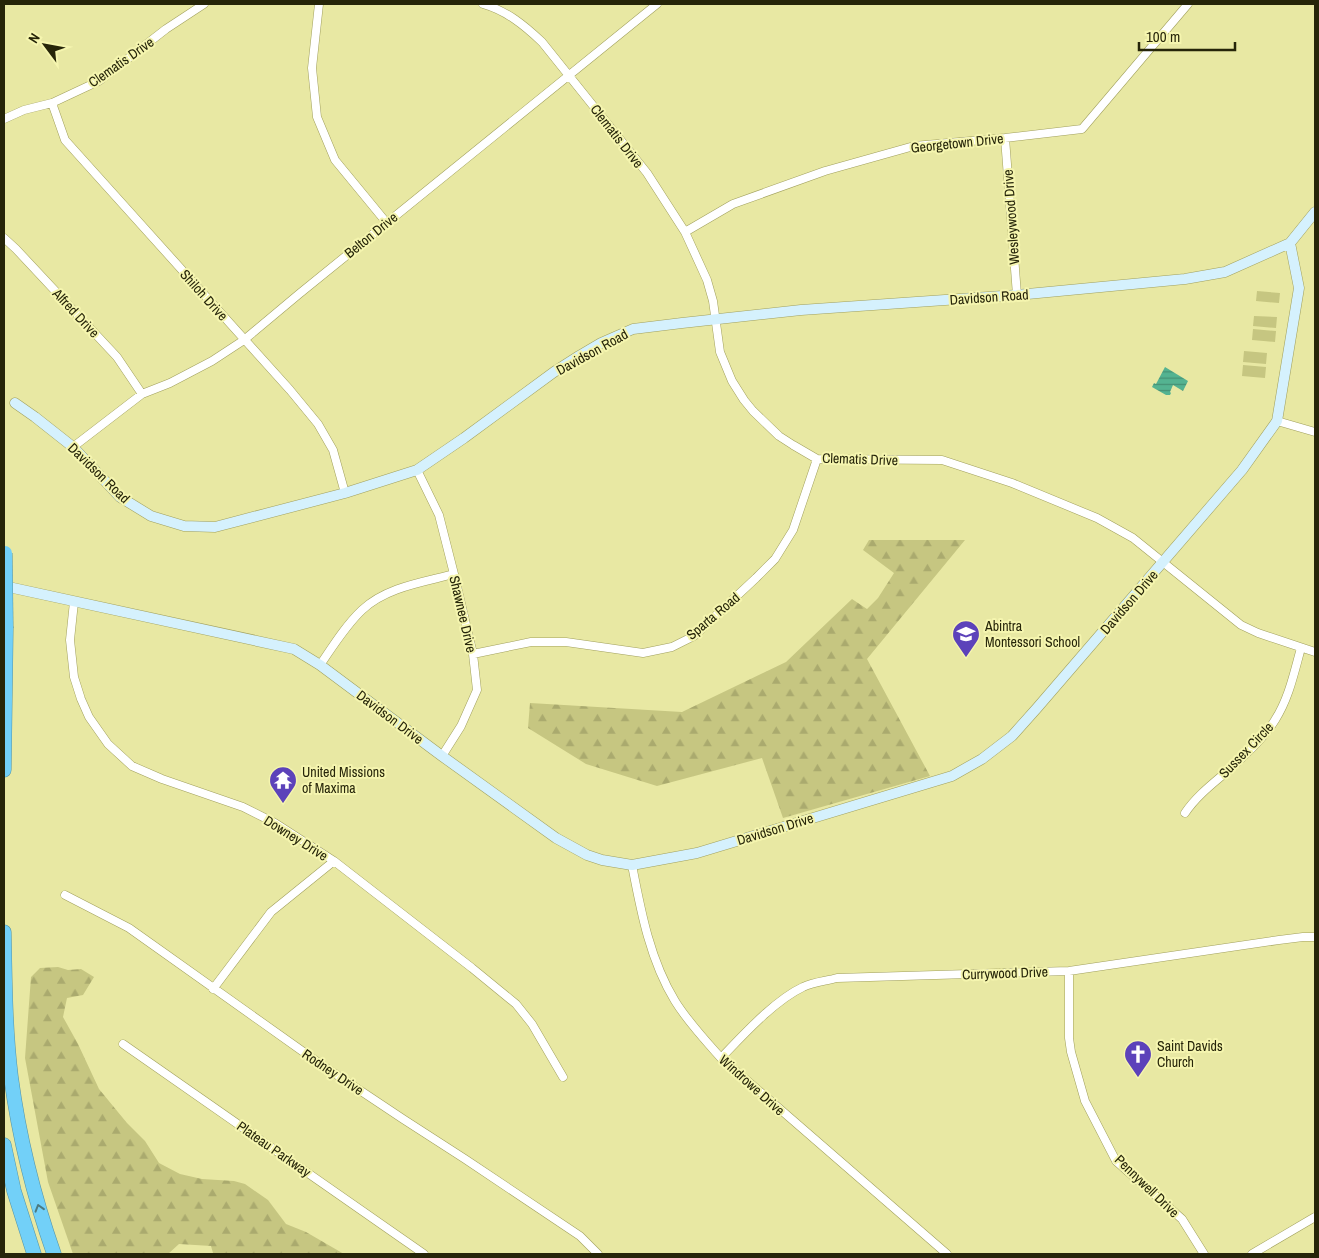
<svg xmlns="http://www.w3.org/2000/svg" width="1319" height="1258" font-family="'Archivo Narrow',sans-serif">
<defs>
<pattern id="forest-firs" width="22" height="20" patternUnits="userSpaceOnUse" patternTransform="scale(1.25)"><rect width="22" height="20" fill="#c6c681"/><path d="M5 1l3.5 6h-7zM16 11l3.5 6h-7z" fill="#aaaa6e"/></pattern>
<pattern id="water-rules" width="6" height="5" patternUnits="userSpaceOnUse" patternTransform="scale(1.25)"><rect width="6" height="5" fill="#54b391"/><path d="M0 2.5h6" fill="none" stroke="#459175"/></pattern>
</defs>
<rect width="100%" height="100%" fill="#e8e8a3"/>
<!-- forest -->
<path fill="url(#forest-firs)" d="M869,540h96l-98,119 63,117 -147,42 -21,-60 -105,28 -71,-22 -58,-36 2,-25 152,9 104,-50 66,-63 15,10 11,-11 16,-25 -31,-23z
M58,967l10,3 13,-1 13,8 -11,18 -16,3 -4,19 15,27 21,45 28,34 18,18 14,22 21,11 22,5 32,2 11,3 23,16 18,24 20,8 38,22h-131v-1l-2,-7 -32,-2 -11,10h-95l-25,-72 -23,-124 6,-81 9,-9z"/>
<!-- garden -->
<path fill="#c6c681" d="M1257,291l23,2 -1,10 -23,-2z
M1254,316l23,1 -1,11 -23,-2z
M1253,329l23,2 -1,11 -23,-2z
M1244,351l23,2 -1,11 -23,-2z
M1243,365l23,2 -1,11 -23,-2z"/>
<!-- water -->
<path fill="url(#water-rules)" d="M1165,367l23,14 -5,10 -10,-6 -3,7 1,1 -1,2h-4l-14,-8 2,-4 2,1z"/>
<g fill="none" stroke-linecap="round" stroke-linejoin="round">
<!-- street casing -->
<g stroke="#a1a05d" stroke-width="9">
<path id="street" d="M319,4l-7,64 5,49 18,43 51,62
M483,4c24,7 41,21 59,38l105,131 38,59 22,48 6,21 7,51 12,29 12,19 9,11 26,25 14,9 24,14 125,1 70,23 85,35 36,20 108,87 17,8 57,19
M52,103l13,37 225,250 28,34 15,26 12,43
M4,119l20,-9 28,-7 47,-22 67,-52 38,-25
M1005,138l12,157
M685,232l48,-28 92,-33 89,-25 91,-8 77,-9 106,-125
M4,238l12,11 101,108 25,37
M1277,421l38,11
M73,447l69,-53 28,-11 42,-22 32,-21 55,-46 358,-290
M417,470l22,45 15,59 19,80 4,36 -16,36 -19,30
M74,602l-4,38 4,37 7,22 8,18 19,27 24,22 30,13 81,28 32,16 59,38 138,107 44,36 16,20 31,53
M473,654l58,-12h35l77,11 29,-6 22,-11 62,-58 19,-19 18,-29 24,-71
M320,665c13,-19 26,-40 42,-55 24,-23 62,-28 92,-36
M1185,813c12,-18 30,-31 46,-45 15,-14 34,-31 44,-48 14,-22 19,-47 26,-72
M632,865c9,47 18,95 43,136 13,21 30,39 46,57l226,196
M65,895l64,33 190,135 84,56 62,40 115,77 18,18
M1069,971v67l2,14 14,49 31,60 66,58 22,35
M213,989l58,-77 63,-51
M123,1044l301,210
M721,1058c22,-23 54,-58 82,-71 10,-5 23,-6 34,-9l232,-7 210,-31 24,-3h12
M1252,1254l63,-37"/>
</g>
<!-- secondary casing -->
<g stroke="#a1a05d" stroke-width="11">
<path id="secondary" d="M15,403l20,14 38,30 47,50 31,19 33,10 31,1 130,-34 72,-23 47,-32 90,-66 25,-16 22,-13 32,-14 49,-6 119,-13 216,-15 168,-16 40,-7 65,-29 25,-31
M4,586l290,63 26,16 122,91 114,82 31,17 15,5 30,5 65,-12 255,-77 30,-17 30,-23 25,-28 205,-238 35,-49 22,-133 -9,-45"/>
</g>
<!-- highway casing -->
<g stroke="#5794a4" stroke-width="15">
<path id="highway" d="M4,770l2,-142
M4,932c1,48 1,96 7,145 8,60 23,120 43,177
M4,1145l10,46 20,63"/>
</g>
<!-- street -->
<use href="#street" stroke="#fff" stroke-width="8"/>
<!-- secondary -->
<use href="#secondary" stroke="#d5f1fd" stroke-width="10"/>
<!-- highway -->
<use href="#highway" stroke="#72d0f8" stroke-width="14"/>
<!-- highway-bridge casing -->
<g stroke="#5794a4" stroke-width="15" stroke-linecap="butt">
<path id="highway-bridge" d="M5,553l1,75"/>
</g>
<!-- highway-bridge -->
<use href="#highway-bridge" stroke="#72d0f8" stroke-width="14"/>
</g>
<!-- one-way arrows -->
<defs><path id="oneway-chevron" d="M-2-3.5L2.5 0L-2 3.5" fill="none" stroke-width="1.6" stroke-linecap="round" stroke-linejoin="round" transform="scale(1.25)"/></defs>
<use stroke="#4c7a80" href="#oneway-chevron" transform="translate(39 1208) rotate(-107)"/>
<!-- icons -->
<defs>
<g id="school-pin" transform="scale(1.4375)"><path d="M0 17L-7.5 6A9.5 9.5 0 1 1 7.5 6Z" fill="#5c42ba" stroke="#f5f5af"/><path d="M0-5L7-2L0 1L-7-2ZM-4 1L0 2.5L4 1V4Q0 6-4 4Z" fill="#fff"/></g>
<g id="temple-pin" transform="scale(1.4375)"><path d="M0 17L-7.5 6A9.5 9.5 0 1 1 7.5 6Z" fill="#5c42ba" stroke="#f5f5af"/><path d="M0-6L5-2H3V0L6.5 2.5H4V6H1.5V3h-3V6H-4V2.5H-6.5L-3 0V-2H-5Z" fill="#fff"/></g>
<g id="church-pin" transform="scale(1.4375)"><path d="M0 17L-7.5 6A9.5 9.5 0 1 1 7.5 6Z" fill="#5c42ba" stroke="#f5f5af"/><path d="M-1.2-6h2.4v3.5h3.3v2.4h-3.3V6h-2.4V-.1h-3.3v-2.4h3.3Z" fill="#fff"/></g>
</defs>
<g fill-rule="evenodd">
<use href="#school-pin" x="966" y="634"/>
<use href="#temple-pin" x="283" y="780"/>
<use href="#church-pin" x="1138" y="1054"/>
</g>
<g text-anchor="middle" stroke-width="4" stroke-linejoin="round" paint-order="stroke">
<!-- street labels -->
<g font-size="14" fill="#262509" stroke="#f5f5af">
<text transform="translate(121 62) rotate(-35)" y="5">Clematis Drive</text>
<text transform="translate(617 136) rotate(52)" y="5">Clematis Drive</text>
<text transform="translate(957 143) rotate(-6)" y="5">Georgetown Drive</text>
<text transform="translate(1011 217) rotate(-94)" y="5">Wesleywood Drive</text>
<text transform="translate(371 235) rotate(-39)" y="5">Belton Drive</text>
<text transform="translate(204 295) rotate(48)" y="5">Shiloh Drive</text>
<text transform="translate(989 297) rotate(-4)" y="5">Davidson Road</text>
<text transform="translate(76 313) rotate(47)" y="5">Alfred Drive</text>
<text transform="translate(592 352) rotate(-29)" y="5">Davidson Road</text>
<text transform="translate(860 459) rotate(2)" y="5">Clematis Drive</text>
<text transform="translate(99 473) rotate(44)" y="5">Davidson Road</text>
<text transform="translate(1129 602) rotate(-49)" y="5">Davidson Drive</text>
<text transform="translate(463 614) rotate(77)" y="5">Shawnee Drive</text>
<text transform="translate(713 616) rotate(-40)" y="5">Sparta Road</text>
<text transform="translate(390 717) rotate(37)" y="5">Davidson Drive</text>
<text transform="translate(1246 750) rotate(-46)" y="5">Sussex Circle</text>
<text transform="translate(775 829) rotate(-17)" y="5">Davidson Drive</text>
<text transform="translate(296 838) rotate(32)" y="5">Downey Drive</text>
<text transform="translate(1005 973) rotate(-2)" y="5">Currywood Drive</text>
<text transform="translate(333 1072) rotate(34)" y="5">Rodney Drive</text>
<text transform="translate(752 1085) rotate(42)" y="5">Windrowe Drive</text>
<text transform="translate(274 1149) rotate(35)" y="5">Plateau Parkway</text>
<text transform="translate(1147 1186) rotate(44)" y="5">Pennywell Drive</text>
</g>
<!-- poi labels -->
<g font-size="14" fill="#262509" stroke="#f5f5af" text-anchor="start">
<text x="985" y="631">Abintra<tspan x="985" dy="16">Montessori School</tspan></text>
<text x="302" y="777">United Missions<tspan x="302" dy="16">of Maxima</tspan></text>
<text x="1157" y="1051">Saint Davids<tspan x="1157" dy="16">Church</tspan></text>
</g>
</g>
<!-- border -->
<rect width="1319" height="1258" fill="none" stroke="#262509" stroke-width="10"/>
<!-- north arrow -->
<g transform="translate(45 45) rotate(302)" stroke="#f5f5af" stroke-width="4" paint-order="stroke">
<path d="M0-4L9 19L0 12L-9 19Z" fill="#262509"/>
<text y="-8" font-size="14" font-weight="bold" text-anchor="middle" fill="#262509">N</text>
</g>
<!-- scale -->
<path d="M1139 42v8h96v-8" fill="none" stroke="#262509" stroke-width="2.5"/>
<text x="1146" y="42" font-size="15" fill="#262509" stroke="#f5f5af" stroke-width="4" paint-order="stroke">100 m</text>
</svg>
